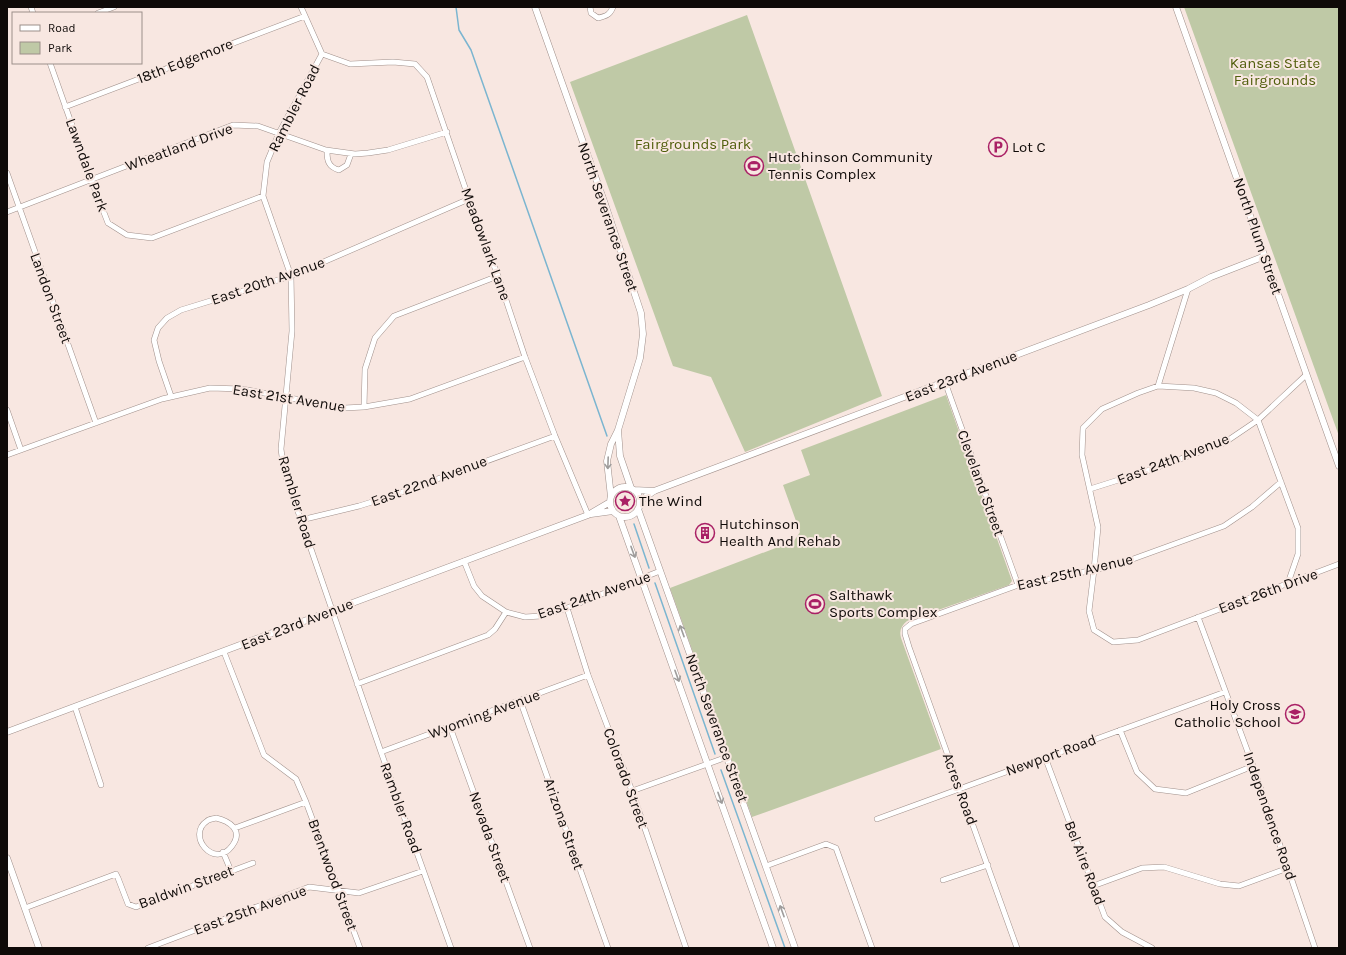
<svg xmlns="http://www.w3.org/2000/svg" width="1346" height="955" font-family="Karla,sans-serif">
<rect width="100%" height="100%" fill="#f8e7e1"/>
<!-- green -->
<path fill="#bfc9a6" d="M1184,7h155v429z
M747,15l135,381 -137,56 -34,-75 -38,-11 -103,-284z
M946,395l66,186 -3,4 -102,36c-6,5 -8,10 -6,17l40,111 -189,68 -82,-229 124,-47 6,-9 -17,-47 27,-10 -9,-25z"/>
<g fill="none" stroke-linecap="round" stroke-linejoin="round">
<!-- stream -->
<path stroke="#7bb5d0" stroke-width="1.5" d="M456,7l3,23 12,20 136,386
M634,524l15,44
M655,583l60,171
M721,770l64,178"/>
<!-- minor casing -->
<g stroke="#a0908b" stroke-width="6">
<path id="minor" d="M31,7l2,6
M301,7l21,47
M590,7l1,6 7,5c8,-2 12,-3 15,-11
M98,13l16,-6
M322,54l-43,79 -12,29 -4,34 28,80 1,55 -11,118 3,22 17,49 80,232 70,196
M322,54l28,10 43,-2 22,2 12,13 42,122 29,77 27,81 30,79 33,79
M50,63l41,116 17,44 19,12 25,3 111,-42
M65,107l240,-91
M327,151c0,9 1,16 12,19l8,-5 4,-11
M7,173l89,250
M7,212l226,-87 25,1 68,24 29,4 13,-1 20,-3 59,-18
M945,382l73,203
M1158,386l30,-97
M171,396l-12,-35 -5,-21 4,-12 9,-10 14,-8 110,-34 178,-77
M364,407l1,-38 10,-31 19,-22 104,-40
M7,410l14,40
M7,455l155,-56 48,-11 32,1 102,19 20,-1 46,-8 115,-42
M1090,489l60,-19 74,-27 34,-23 48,-45
M301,520l58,-14 29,-9 167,-61
M464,561l10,25 8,10 24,16
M1288,583l10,-29v-26l-40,-108 -22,-17 -20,-10 -22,-5 -36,-2 -20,7 -36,16 -19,19 -1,27 16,72 -4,43 -5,41 5,19 19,12 25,-2 201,-76
M567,608l21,67 44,116 54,157
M1198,617l55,149 62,182
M224,652l40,103 32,24 10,23 54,146
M357,684l131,-49 7,-6 11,-17 19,5 16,-1 26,-8 93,-37
M520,700l88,248
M75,707l26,78
M450,727l80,221
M1120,730l17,42 18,17 31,4 67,-27
M381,752l207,-77
M1045,757l60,160 17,15 30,16
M632,791l95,-34
M216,818c13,3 28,12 16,28 -18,24 -46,-11 -25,-25 2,-2 6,-2 9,-3z
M877,819l348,-127
M235,828l71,-26
M223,852l8,19
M766,866l60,-22 10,4 36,100
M943,880l45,-15
M1093,886l49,-18 22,-1 56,17 19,2 49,-18
M25,908l91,-34 2,4 10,26 8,3 117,-44
M148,948l161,-61 50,6 64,-22
M1017,948l-108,-301 -4,-13v-5l6,-5 107,-39 76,-15 28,-7 102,-37 28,-19 29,-25"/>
</g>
<!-- tertiary casing -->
<g stroke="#a0908b" stroke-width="7">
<path id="tertiary" d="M535,7l71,200 35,106 2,21 -3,24 -22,72 -7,14 -4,17 4,36
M1176,7l163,459
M618,430l2,26 11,32
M610 502a15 15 0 1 1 30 0a15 15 0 1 1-30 0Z
M634,490l20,1
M640,501l14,-10 495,-186 39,-16 23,-12 54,-21
M638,509l157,439
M591,514l22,-3
M619,516l154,432
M7,732l581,-217 22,-13
M7,858l32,90"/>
</g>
<!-- minor -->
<use href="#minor" stroke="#fff" stroke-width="5"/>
<!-- tertiary -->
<use href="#tertiary" stroke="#fff" stroke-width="6"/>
</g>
<!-- one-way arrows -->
<defs><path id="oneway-shaft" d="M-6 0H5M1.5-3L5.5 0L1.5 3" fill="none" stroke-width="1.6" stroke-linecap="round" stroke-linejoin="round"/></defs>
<g stroke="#9f9d9c">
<use href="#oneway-shaft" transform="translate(608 463) rotate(92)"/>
<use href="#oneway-shaft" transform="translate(633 552) rotate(70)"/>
<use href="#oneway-shaft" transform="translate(682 631) rotate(-110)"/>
<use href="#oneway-shaft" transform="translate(677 676) rotate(70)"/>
<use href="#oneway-shaft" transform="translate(720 798) rotate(70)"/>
<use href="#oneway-shaft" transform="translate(782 911) rotate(-110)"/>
</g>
<!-- icons -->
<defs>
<g id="parking-ring" transform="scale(1)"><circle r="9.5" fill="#f8e7e1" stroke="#a92065" stroke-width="1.5"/><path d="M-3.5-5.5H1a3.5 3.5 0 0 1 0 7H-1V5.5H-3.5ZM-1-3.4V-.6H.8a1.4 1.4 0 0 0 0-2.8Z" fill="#a92065"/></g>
<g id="stadium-ring" transform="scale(1)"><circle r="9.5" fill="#f8e7e1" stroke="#a92065" stroke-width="1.5"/><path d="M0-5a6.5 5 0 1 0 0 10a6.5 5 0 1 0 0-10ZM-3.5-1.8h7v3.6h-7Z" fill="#a92065"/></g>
<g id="sight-ring" transform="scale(1)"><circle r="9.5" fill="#f8e7e1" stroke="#a92065" stroke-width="1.5"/><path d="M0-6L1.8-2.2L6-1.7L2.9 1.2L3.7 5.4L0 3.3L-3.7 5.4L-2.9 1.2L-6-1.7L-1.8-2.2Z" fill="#a92065"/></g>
<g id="building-ring" transform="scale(1)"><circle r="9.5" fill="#f8e7e1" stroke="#a92065" stroke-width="1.5"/><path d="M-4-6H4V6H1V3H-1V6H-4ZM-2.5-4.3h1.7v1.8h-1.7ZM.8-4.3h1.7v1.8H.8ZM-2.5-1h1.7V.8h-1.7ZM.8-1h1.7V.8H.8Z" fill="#a92065"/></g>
<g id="school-ring" transform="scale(1)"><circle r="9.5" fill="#f8e7e1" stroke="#a92065" stroke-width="1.5"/><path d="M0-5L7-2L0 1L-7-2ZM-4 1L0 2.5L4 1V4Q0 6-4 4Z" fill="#a92065"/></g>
</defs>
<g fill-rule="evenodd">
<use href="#parking-ring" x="998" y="147"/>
<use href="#stadium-ring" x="754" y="166"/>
<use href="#sight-ring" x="625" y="501"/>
<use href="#building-ring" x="705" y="533"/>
<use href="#stadium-ring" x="815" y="604"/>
<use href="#school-ring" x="1295" y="714"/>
</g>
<g text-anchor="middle" stroke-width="4" stroke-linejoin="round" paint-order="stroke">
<!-- street labels -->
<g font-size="15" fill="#0f0a08" stroke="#f8e7e1">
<text transform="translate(185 61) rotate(-21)" y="5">18th Edgemore</text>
<text transform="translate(294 108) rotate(-63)" y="5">Rambler Road</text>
<text transform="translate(179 147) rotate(-20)" y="5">Wheatland Drive</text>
<text transform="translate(87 165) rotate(70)" y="5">Lawndale Park</text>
<text transform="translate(608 217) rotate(71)" y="5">North Severance Street</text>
<text transform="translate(1258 236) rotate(71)" y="5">North Plum Street</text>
<text transform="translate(486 244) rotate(70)" y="5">Meadowlark Lane</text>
<text transform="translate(268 281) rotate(-19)" y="5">East 20th Avenue</text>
<text transform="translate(51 298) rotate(70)" y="5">Landon Street</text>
<text transform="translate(961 376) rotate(-21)" y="5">East 23rd Avenue</text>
<text transform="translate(289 398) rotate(9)" y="5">East 21st Avenue</text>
<text transform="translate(1173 459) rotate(-21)" y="5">East 24th Avenue</text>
<text transform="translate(429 481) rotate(-20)" y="5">East 22nd Avenue</text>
<text transform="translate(981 483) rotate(70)" y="5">Cleveland Street</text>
<text transform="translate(297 502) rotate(73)" y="5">Rambler Road</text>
<text transform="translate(1075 572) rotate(-13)" y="5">East 25th Avenue</text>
<text transform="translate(1268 591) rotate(-20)" y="5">East 26th Drive</text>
<text transform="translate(594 595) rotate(-19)" y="5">East 24th Avenue</text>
<text transform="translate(297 624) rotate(-21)" y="5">East 23rd Avenue</text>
<text transform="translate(484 714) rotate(-20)" y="5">Wyoming Avenue</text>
<text transform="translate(717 728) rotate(70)" y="5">North Severance Street</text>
<text transform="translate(1051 755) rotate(-20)" y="5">Newport Road</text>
<text transform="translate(626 778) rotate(70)" y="5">Colorado Street</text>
<text transform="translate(960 789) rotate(70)" y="5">Acres Road</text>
<text transform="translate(401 808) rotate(70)" y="5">Rambler Road</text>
<text transform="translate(1270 816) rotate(71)" y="5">Independence Road</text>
<text transform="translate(564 824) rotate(71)" y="5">Arizona Street</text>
<text transform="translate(490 837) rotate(70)" y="5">Nevada Street</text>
<text transform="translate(1085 863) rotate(69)" y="5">Bel Aire Road</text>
<text transform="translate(333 875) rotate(70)" y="5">Brentwood Street</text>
<text transform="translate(186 887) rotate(-20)" y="5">Baldwin Street</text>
<text transform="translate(250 910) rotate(-20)" y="5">East 25th Avenue</text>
</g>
<!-- park labels -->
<g font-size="15" fill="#505e0b" stroke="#f8e7e1">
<text x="1275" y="68">Kansas State<tspan x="1275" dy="17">Fairgrounds</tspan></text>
<text x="693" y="149">Fairgrounds Park</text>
</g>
<!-- poi labels -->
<g font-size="15" fill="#0f0a08" stroke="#f8e7e1" text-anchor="start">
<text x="1012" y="152">Lot C</text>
<text x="768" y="162">Hutchinson Community<tspan x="768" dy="17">Tennis Complex</tspan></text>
<text x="639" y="506">The Wind</text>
<text x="719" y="529">Hutchinson<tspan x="719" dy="17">Health And Rehab</tspan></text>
<text x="829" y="600">Salthawk<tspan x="829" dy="17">Sports Complex</tspan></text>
<text x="1281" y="710" text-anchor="end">Holy Cross<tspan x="1281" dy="17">Catholic School</tspan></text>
</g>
</g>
<!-- border -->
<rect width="1346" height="955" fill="none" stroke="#0f0a08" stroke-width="16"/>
<!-- legend -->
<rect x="12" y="12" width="130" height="52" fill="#f8e7e1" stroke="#9b8f8a"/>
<rect x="20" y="25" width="20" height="6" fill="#ffffff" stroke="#9b8f8a"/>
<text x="48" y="32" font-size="12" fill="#0f0a08">Road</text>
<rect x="20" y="42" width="20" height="12" fill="#bfc9a6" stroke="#9b8f8a"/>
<text x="48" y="52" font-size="12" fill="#0f0a08">Park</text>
</svg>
